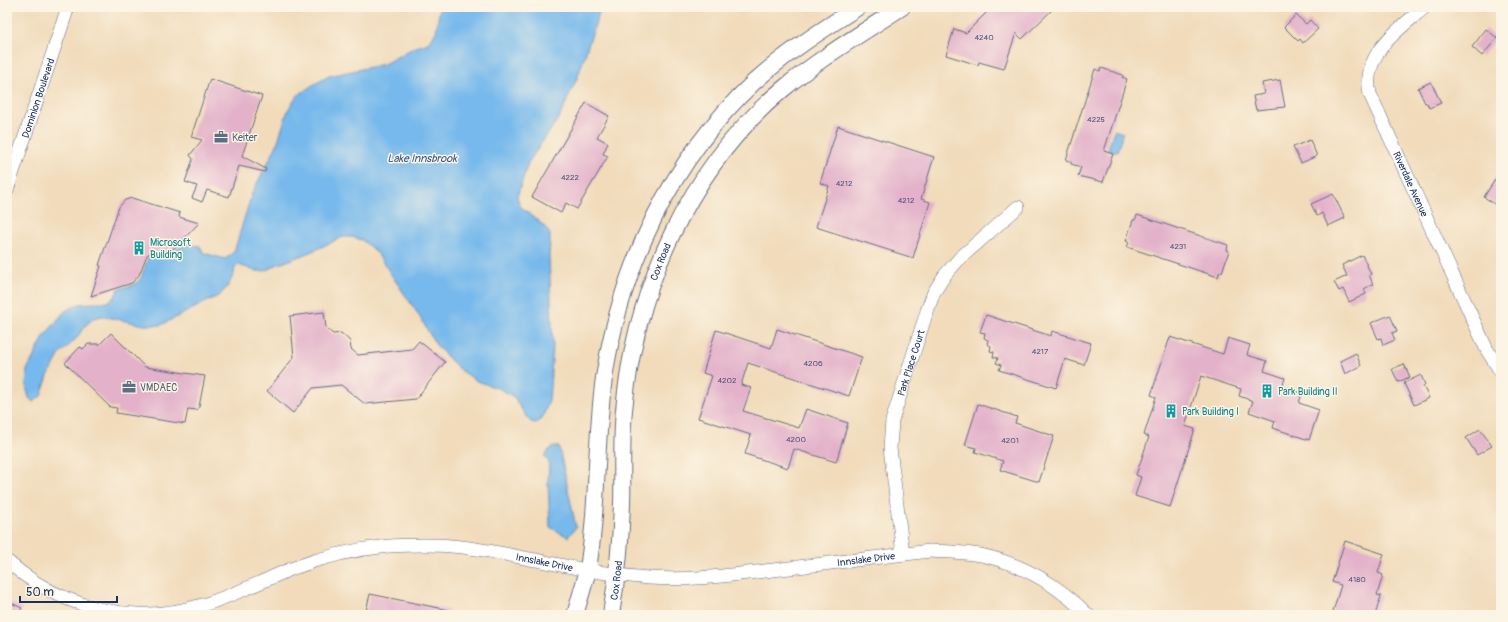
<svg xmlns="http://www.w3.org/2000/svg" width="1508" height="622" font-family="Pangolin,sans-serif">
<rect width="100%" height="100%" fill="#fcf5e5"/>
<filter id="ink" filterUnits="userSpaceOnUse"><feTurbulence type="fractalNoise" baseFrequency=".025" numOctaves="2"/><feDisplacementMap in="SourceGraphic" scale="8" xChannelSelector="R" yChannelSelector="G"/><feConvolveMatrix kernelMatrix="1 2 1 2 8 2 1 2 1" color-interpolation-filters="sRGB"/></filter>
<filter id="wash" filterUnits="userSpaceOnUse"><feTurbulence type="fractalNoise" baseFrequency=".012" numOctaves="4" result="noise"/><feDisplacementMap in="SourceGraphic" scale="16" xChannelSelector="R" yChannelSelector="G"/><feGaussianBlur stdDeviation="0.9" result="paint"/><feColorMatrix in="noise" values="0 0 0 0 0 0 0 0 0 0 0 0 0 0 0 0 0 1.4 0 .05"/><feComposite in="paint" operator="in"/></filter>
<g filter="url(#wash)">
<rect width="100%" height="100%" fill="#f1dbbb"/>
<!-- water -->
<path fill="#77b9ec" stroke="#4974a5" d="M440,7h161l-23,69 -18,40 -32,47 -11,34 3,9 24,20 6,8v7l-1,15 4,91 -4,53 -7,19 -6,4 -5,-1 -4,-4 -13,-21 -14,-8 -23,-8 -17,-11 -24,-25 -18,-31 -42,-62 -14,-12 -10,-3h-9l-28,13 -30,12 -7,2 -13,7h-9l-17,-6 -4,2 -1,7 -6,12 -8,9 -59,30h-17l-42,-9 -8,2 -9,8 -9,13 -16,15 -12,22 -7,20 -8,6 -4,-4 -3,-12 1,-16 18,-35 20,-24 14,-7 29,-2 7,-5 3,-8 16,-4 7,-7 8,-23c17,-4 21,3 34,-11l17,2 4,7 21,6 9,-7 18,-59 24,-46 12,-37 9,-14 14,-10 18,-10 55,-12 29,-16 15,-5 8,-11z
M1114,130l9,3 -6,19 -9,-3z
M552,447h7l17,80 -8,10 -18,-10 -2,-44 1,-21 -5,-6z"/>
<g id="blocks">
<!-- building -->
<path fill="#e3b2ca" d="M992,7h63l-33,32 -6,-6 -12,36 -25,-7 -1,3 -32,-10 8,-26 12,4z
M1296,15l10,9 4,-4 8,9 -15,14 -3,-4 -2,2 -14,-14z
M1486,29l11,9 -15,18 -10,-9z
M1101,68l22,7 -1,2 5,2 -23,72 9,3 -10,28 -25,-6 3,-9 -10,-3v-2l-5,-2 29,-91 5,2z
M210,79l52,17 -20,60 24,13 -1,3 -26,-6 -10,31 -22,-7 -5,12 -10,-4 5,-12 -12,-4 8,-23 -3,-4 12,-15 -11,-3z
M1280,80l5,27 -29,3 -3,-14 11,-2 -2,-11z
M1431,82l10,21 -12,5 -2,-5h-2l-7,-15z
M586,103l23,13 -12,21 11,6 -5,11 5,2 -31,53 -11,-6 -5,10 -29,-16z
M838,126l96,31 -13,42 9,3 -17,56 -97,-31 13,-41 -9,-3z
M1310,140l7,16 -16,7 -8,-16z
M1501,170v28l-5,7 -12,-8z
M1333,194l12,24 -17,8 -6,-13 -5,3 -6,-12z
M132,198l48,15 -1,4 20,6 -22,23 -6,4 -17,1 -7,4 -8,20 -7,8 -41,13 10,-30 -2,-1 20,-58 6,-7z
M1137,215l91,30 -1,5 2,1 -7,21 -2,-1 -2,6 -91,-30 2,-5 -3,-1 7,-21h2z
M1362,255l9,19 -2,1 4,9 -9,5 2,5 -17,8 -6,-13 -4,2 -5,-9 13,-6 -5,-11z
M324,312l2,16 7,6 8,-1 9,8 1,8 7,6 54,-6 7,-8 26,21 -29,37 -51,5 -24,-19 -28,3 -20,25 -26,-22 27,-34 -4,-41z
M986,315l65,21 1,-5 39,12 -7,22 -19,-6 -9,29 -57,-18 2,-5 -5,-2 2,-5 -5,-1 1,-5 -4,-1 1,-5 -4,-2 1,-4 -4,-2 1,-5 -5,-1z
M1390,315l7,16 -5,2 3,7 -12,5 -2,-7 -3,1 -7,-16z
M777,329l85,28 -13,39 -101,-33 -7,22 10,3 -8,23 56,17 7,-19 42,14 -12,39 -42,-13 -6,19 -43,-14 6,-19 -53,-17 14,-42 -9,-3 13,-43 55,18z
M111,333l34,34 60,9 -6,31 -2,3 -9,-1 -3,15 -69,-11 1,-5 -7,-1 -45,-44 15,-16 3,2 5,-5h12z
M1170,337l53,17 5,-16 22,7 -3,10 20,6 -3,10 21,7 -3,9 20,6 -3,10 20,7 -10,30 -36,-12 2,-7 -26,-9 4,-11 -14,-5 2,-7 -40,-13 -16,50 10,3 -25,78 -35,-11 6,-19 -5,-2 13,-38 -5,-2 12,-38 -5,-2z
M1356,353l5,13 -16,8 -5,-13z
M1404,364l6,13 -12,5 -6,-13z
M1421,375l4,10 -2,1 6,12 -15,7 -10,-22z
M978,404l39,13 -2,6 39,13 -15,46 -39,-12 3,-9 -28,-9 1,-4 -11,-3z
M1480,429l12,17 -15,9 -11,-17z
M1345,541l39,13 -6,19 5,2 -6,20 4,1 -6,19h-43l9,-30 -9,-3z
M370,594l79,16 -1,5h-83z
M7,601l15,7 -4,7h-11z"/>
</g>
</g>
<g filter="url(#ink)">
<use href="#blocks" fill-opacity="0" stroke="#666b7f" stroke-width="1"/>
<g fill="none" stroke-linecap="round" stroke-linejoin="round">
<!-- minor casing -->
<g stroke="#666b7f" stroke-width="14">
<g id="minor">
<path id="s1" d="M1425,7c-27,23 -64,47 -55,87l117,256 14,22"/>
<path id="s2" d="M7,190l61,-183"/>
<path id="s3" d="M903,554l-13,-106 2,-27 35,-110 7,-19 11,-17 14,-16 59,-52"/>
<path id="s4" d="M7,561c36,32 81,51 130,53 56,3 104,-24 154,-45 31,-12 65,-20 98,-23 20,-1 41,-2 62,0 29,2 57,9 85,14 37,8 75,15 113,18 42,3 83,-3 124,-8 52,-6 105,-13 157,-19 18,1 37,1 55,5 39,9 74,30 103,59"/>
</g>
</g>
<!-- major casing -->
<g stroke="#666b7f" stroke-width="18">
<g id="major">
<path d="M575,615l13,-45 3,-23c7,-56 5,-113 13,-169 17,-112 67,-218 150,-296 32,-29 68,-52 104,-75"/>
<path id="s5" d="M611,615c6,-37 10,-74 11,-111 1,-31 -1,-63 2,-94 11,-122 65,-242 159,-321 37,-31 79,-56 119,-82"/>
</g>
</g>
<!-- minor -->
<use href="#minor" stroke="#fff" stroke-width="13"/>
<!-- major -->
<use href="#major" stroke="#fff" stroke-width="16"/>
</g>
</g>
<!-- icons -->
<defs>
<g id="office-bare" transform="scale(1.08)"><path d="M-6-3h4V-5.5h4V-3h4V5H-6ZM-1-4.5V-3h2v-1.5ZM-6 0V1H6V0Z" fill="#5c6f8a" stroke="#fcf5e5" stroke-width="2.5" paint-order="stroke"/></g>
<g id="building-bare" transform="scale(1.08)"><path d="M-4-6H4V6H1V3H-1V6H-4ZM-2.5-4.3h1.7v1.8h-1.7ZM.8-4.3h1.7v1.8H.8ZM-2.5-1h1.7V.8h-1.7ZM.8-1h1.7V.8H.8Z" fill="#0f9aa8" stroke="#fcf5e5" stroke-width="2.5" paint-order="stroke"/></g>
</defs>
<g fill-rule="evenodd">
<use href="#office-bare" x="221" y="137"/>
<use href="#building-bare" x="139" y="248"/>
<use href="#office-bare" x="129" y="387"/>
<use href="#building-bare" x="1267" y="391"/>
<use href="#building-bare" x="1171" y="411"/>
</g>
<g text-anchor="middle" stroke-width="3" stroke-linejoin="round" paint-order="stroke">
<!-- number labels -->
<g font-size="8" fill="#4d5079">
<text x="984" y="40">4240</text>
<text x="1096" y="122">4225</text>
<text x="570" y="180">4222</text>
<text x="844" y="186">4212</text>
<text x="906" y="203">4212</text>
<text x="1178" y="249">4231</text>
<text x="1040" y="354">4217</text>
<text x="813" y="366">4206</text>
<text x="727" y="383">4202</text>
<text x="796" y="442">4200</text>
<text x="1010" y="443">4201</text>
<text x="1357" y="582">4180</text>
</g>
<!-- street labels -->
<g font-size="10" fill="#1b2f5e" stroke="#fcf5e5">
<text dy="4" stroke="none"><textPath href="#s2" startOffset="97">Dominion Boulevard</textPath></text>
<text dy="4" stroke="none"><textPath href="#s1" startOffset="208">Riverdale Avenue</textPath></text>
<text dy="4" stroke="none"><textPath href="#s5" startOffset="359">Cox Road</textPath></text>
<text dy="4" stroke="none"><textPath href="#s3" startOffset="195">Park Place Court</textPath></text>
<text dy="4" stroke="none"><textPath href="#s4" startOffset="887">Innslake Drive</textPath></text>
<text dy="4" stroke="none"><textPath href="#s4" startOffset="563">Innslake Drive</textPath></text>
<text dy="4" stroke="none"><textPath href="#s5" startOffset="35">Cox Road</textPath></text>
</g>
<!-- service labels -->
<g font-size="10" fill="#4e5e75" stroke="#fcf5e5" text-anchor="start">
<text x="232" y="141">Keiter</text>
<text x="140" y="391">VMDAEC</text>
</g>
<!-- culture labels -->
<g font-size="10" fill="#0d838f" stroke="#fcf5e5" text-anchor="start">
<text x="150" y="246">Microsoft<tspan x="150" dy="12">Building</tspan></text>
<text x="1278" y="395">Park Building II</text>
<text x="1182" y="415">Park Building I</text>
</g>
<!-- water labels -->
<g font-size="11" font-style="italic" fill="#375889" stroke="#fcf5e5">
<text x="422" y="162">Lake Innsbrook</text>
</g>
</g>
<!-- margin -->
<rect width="1508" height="622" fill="none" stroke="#fcf5e5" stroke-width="24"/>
<!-- scale -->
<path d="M20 596v6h97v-6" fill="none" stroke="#1b2f5e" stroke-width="2"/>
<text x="26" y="596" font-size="12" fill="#1b2f5e" stroke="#fcf5e5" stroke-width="3" paint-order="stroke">50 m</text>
</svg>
